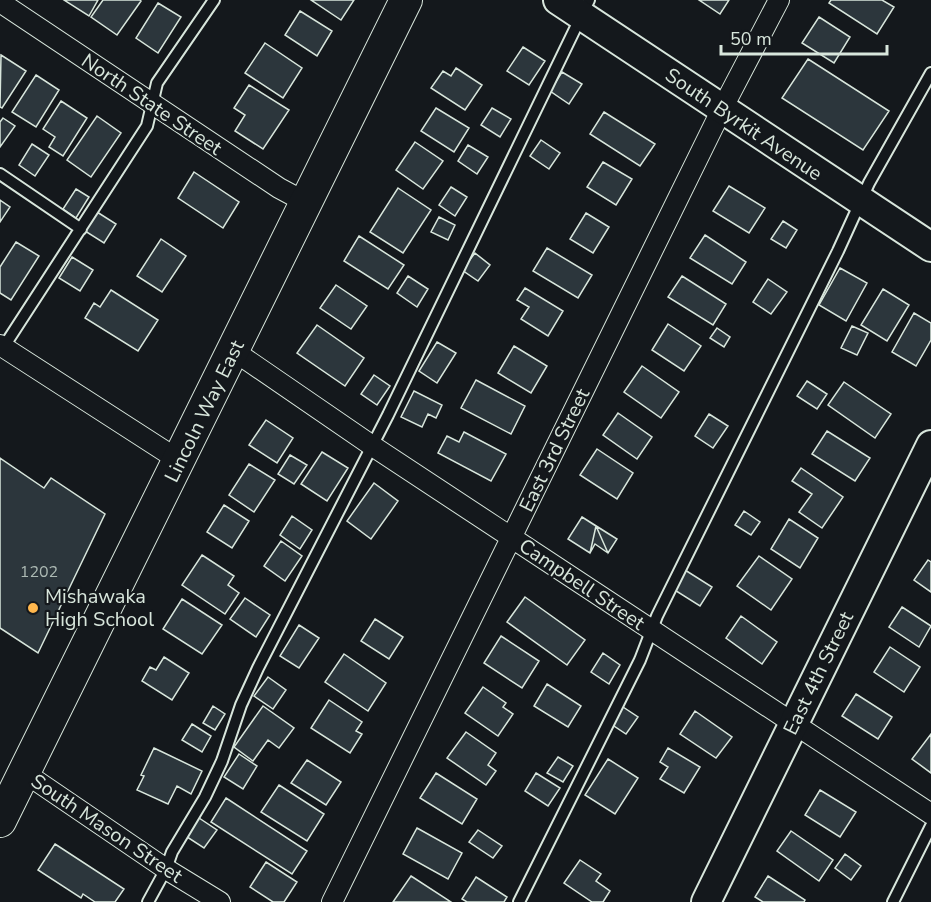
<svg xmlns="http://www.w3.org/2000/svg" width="931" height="902" font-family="'Nunito Sans',sans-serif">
<rect width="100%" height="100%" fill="#14181c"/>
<!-- building -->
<path fill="#2c363c" stroke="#d8e6dc" stroke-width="1.5" d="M64,0h34l-9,16z
M103,0h37l1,1 -24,34 -26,-18z
M311,0h43l-13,20z
M699,0h30l-9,14z
M831,0h51l12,7 -17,27 -48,-31z
M158,3l23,14 -23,36 -22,-15z
M300,11l32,20 -15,25 -32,-21z
M819,17l31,20 -16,26 -32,-20z
M265,43l37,25 -19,30 -38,-25z
M523,47l22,14 -16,24 -22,-14z
M1,55l25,16 -24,37 -2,-1z
M808,59l81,52 -26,39 -81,-52z
M456,68l26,17 -17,25 -34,-22 12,-17 8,5z
M562,72l20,12 -13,20 -19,-13z
M36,75l23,15 -23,37 -24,-15z
M249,85l40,25 -26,39 -28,-18 10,-16 -11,-7z
M61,101l26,17 -24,38 -14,-9 6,-10 -12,-8z
M436,108l33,20 -15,24 -33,-21z
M492,108l19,11 -11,18 -19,-12z
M604,112l51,32 -15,22 -50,-32z
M97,116l24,17 -30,44 -24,-17z
M3,118l12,8 -15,21v-25z
M541,140l19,13 -11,16 -19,-13z
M415,142l28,19 -20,28 -27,-19z
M32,144l17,11 -14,21 -16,-11z
M468,145l20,12 -11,17 -19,-13z
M603,162l29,17 -16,26 -29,-18z
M194,172l45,30 -16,26 -45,-30z
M729,186l36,22 -16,25 -36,-22z
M451,187l16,10 -12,19 -16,-11z
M398,188l33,22 -28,43 -33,-21z
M76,189l13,8 -13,21 -13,-9z
M0,200l10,7 -10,15z
M97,212l19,12 -12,19 -19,-12z
M586,213l23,14 -16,26 -23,-14z
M439,217l16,8 -7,15 -17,-8z
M783,221l14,9 -11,18 -15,-9z
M705,235l41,27 -14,22 -42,-26z
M359,236l45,29 -16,24 -44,-28z
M161,239l25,17 -24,36 -25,-16z
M16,242l23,14 -28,44 -11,-7v-26z
M547,248l45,27 -14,23 -45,-27z
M475,253l15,12 -12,16 -16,-11z
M72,257l21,13 -13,21 -21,-13z
M840,268l27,15 -21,38 -27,-16z
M408,276l20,13 -11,18 -20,-14z
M682,276l44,28 -13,21 -45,-28z
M768,279l19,13 -16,22 -18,-12z
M336,285l31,21 -16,23 -31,-21z
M525,288l38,23 -15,25 -27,-17 8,-12 -12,-7z
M883,289l26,16 -22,36 -26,-16z
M111,290l47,30 -20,31 -53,-33 9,-15 6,4z
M914,313l17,10v17l-15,26 -24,-14z
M668,324l33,22 -17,25 -32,-21z
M317,325l47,33 -19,28 -48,-33z
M852,326l16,7 -11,22 -16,-7z
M717,328l13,9 -6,10 -14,-9z
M437,342l19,11 -19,30 -18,-12z
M514,346l33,20 -16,27 -33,-20z
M642,366l37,26 -18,26 -37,-26z
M374,375l16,11 -13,19 -16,-11z
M476,380l49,26 -14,28 -50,-26z
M807,381l20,13 -10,15 -20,-13z
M844,382l47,32 -16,24 -47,-33z
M414,391l28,14 -6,13 -8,-4 -6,13 -21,-10z
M618,413l34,24 -15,22 -34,-24z
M709,414l19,12 -15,22 -18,-12z
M266,420l27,18 -16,25 -28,-18z
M827,431l43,27 -15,23 -43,-27z
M464,432l42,22 -15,27 -53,-28 9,-17 12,6z
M597,449l36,24 -16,26 -37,-24z
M322,452l26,16 -21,33 -26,-17z
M290,455l17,10 -13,19 -16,-10z
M0,458l44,30 7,-10 54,36 -67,139 -38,-25z
M249,464l26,16 -21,32 -25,-17z
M801,468l42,29 -21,31 -23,-16 13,-18 -20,-13z
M374,483l24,18 -27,38 -24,-18z
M224,505l25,16 -17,27 -25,-16z
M744,511l16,11 -9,13 -16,-10z
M292,516l20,14 -12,19 -20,-14z
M582,517l14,9 -6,27 -22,-14z
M582,517l35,22 -9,14 -13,-9 -5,9 -22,-14z
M789,519l29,19 -18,30 -29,-19z
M596,526l21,13 -9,14z
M281,541l21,15 -17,25 -21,-15z
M202,555l32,21 -6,9 11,8 -14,21 -43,-29z
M759,556l33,23 -21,31 -34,-24z
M928,560l3,2v30l-17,-12z
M685,570l27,17 -12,19 -27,-17z
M525,597l60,43 -18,25 -60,-43z
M245,598l25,17 -14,22 -26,-18z
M182,599l40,26 -20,29 -39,-25z
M902,607l29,19 -12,21 -30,-20z
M741,616l36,26 -15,22 -36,-26z
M375,619l28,18 -14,22 -28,-18z
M299,625l20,13 -20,30 -19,-12z
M501,636l38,25 -17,27 -38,-25z
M890,647l30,20 -16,25 -30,-20z
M603,653l17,12 -11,19 -18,-12z
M344,654l42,29 -18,28 -43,-29z
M164,657l25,16 -17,27 -30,-19 8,-14 6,3z
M268,677l18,13 -13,19 -19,-13z
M547,684l34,22 -13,21 -34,-21z
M483,687l23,16 -3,4 10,7 -15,22 -33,-23z
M856,694l36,23 -14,22 -36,-23z
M329,700l33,22 -6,9 6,3 -12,19 -39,-25z
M213,706l12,8 -10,16 -12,-7z
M263,706l31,22 -15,20 -11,-8 -15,21 -19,-14z
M623,707l15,10 -12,17 -15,-10z
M695,711l37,26 -16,21 -36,-24z
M192,724l19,12 -9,16 -20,-12z
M466,732l30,21 -8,12 8,6 -10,14 -39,-27z
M931,734v39l-19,-14z
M154,748l48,23 -11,23 -14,-8 -9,18 -31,-14 7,-14 -3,-1z
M668,748l32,19 -16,26 -24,-14 8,-12 -8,-5z
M239,754l18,12 -14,23 -19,-12z
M558,757l15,9 -10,16 -16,-9z
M608,759l30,19 -23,36 -30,-19z
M307,760l34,22 -15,23 -35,-22z
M436,773l41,26 -15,25 -42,-26z
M536,773l24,15 -12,18 -23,-15z
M279,785l45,29 -17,27 -46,-29z
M820,790l36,22 -16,25 -35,-22z
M226,798l81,53 -15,23 -81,-52z
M196,816l21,14 -13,18 -20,-13z
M417,828l45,25 -14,26 -45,-25z
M478,830l24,16 -9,12 -24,-16z
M791,831l42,29 -14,21 -42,-30z
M55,844l69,45 -9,13h-20l-12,-8 -2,4 -43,-28z
M845,854l16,12 -10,14 -16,-12z
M580,860l21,14 -5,7 14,10 -7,11h-11l-28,-19z
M266,862l31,20 -13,20h-11l-23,-15z
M411,876l40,26h-58z
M768,876l37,24 -1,2h-41l-8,-5z
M476,877l31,20 -3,5h-37l-5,-3z"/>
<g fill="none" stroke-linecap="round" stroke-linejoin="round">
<!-- lane casing -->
<g stroke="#d8e6dc" stroke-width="14">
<path id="lane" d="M0,174l81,55
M3,348l144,-222 10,-43 57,-83
M148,902l18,-33 6,-17 33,-55 17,-36 19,-56 17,-37 130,-253 201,-415
M519,902l121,-242 17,-44 181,-365 31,-68 62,-110
M893,902l38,-76"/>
</g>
<!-- street casing -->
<g stroke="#d8e6dc" stroke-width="22">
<path id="street" d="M0,2l279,186 28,15
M0,345l180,116
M234,351l137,94 560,369
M25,773l141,96 54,33
M332,902l390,-793 57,-109"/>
</g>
<!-- secondary casing -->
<g stroke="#d8e6dc" stroke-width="32">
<path id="secondary" d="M558,0l373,247
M706,902l225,-457"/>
</g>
<!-- primary casing -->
<g stroke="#d8e6dc" stroke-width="34">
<path id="primary" d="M0,821l406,-821"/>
</g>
<!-- lane -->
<use href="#lane" stroke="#14181c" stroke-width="10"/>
<!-- street -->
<use href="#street" stroke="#14181c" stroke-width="20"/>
<!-- secondary -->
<use href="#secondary" stroke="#14181c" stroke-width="28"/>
<!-- primary -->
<use href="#primary" stroke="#14181c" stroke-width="32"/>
</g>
<!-- markers -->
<circle fill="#ffb74d" stroke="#14181c" stroke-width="2" cx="33" cy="608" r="6"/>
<g text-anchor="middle" stroke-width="4.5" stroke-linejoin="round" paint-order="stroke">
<!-- number labels -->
<g font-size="16" fill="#adbab4">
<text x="39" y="577">1202</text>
</g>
<!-- street labels -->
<g font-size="20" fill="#d8e6dc" stroke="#14181c">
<text transform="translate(152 104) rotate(34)" y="7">North State Street</text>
<text transform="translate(744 124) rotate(34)" y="7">South Byrkit Avenue</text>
<text transform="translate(204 411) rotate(-64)" y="7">Lincoln Way East</text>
<text transform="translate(554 450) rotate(-64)" y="7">East 3rd Street</text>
<text transform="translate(582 584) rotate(34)" y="7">Campbell Street</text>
<text transform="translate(818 673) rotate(-64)" y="7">East 4th Street</text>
<text transform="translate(107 828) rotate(34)" y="7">South Mason Street</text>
</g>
<!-- poi labels -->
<g font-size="20" fill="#d8e6dc" stroke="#14181c" text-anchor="start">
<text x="45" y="603">Mishawaka<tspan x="45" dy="23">High School</tspan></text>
</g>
</g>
<!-- scale -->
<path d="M721 45v9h166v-9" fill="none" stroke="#d8e6dc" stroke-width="3"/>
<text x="730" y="45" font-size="18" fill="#d8e6dc" stroke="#14181c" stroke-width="4.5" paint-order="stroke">50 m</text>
</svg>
